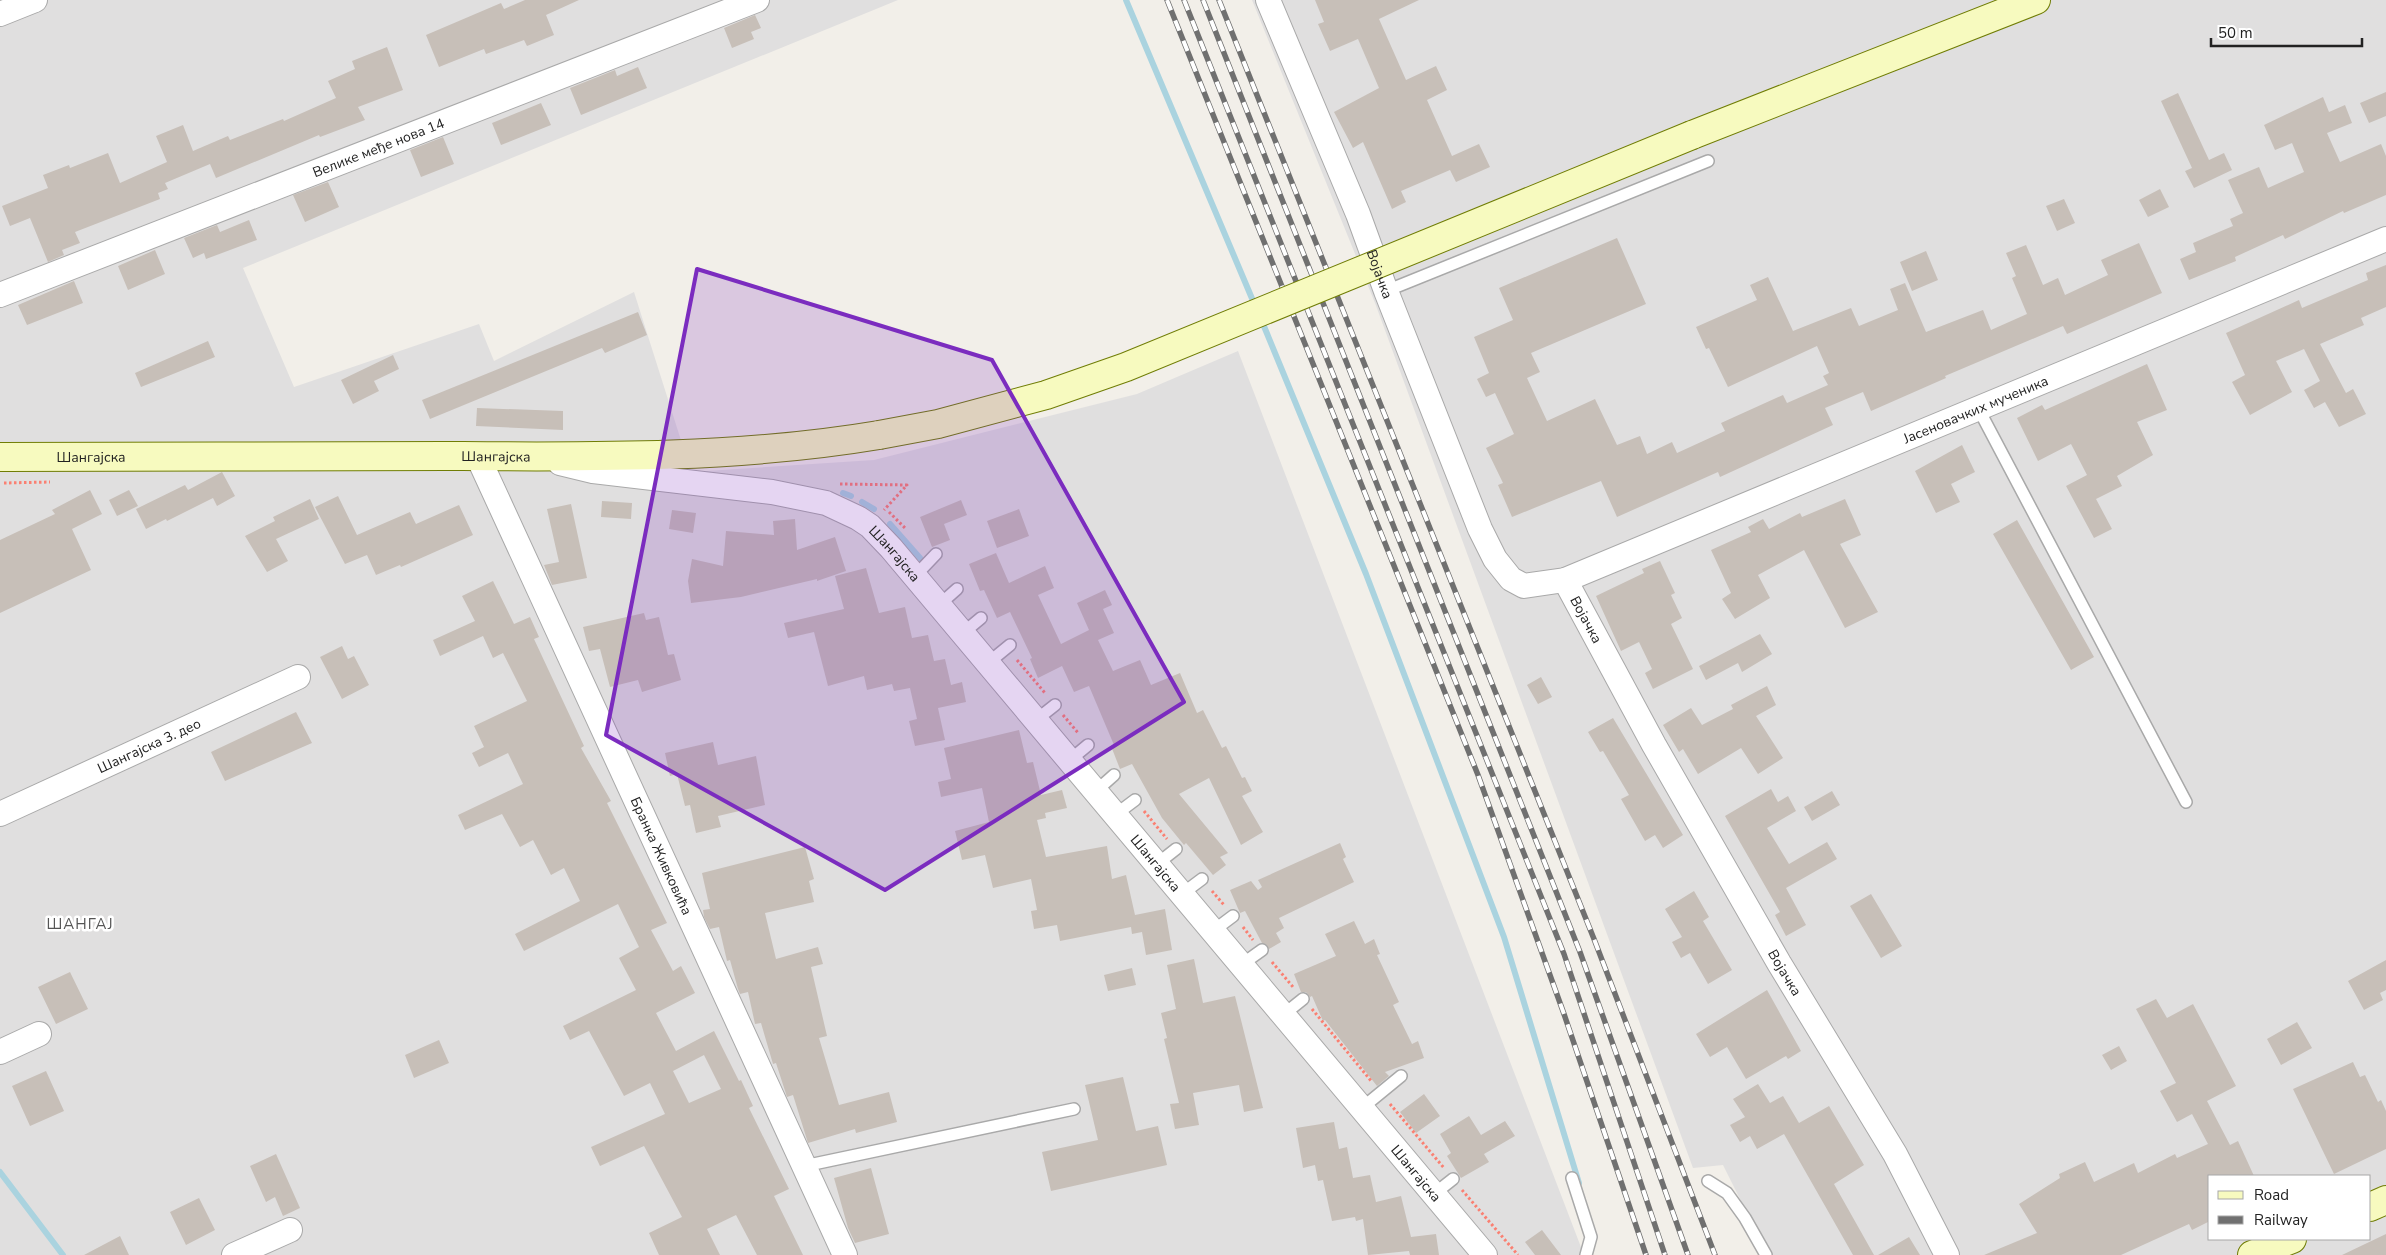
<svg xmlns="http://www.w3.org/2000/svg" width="2386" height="1255" font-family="'Nunito Sans',sans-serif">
<rect width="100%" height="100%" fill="#f2efe9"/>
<!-- residential -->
<path fill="#e0dfdf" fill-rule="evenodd" d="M0,0h898l-655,268 51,119 185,-63 15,37 140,-69 57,180 183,-12 263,-66 101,-43 346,904h-1584z
M1252,0h1134v1255h-618l-45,-90 -30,3 -318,-865zM2210,1176h160v63h-160z"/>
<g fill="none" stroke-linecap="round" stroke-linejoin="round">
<!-- stream -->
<path stroke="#aad3df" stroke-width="6" d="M1126,0l130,308
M1261,319l105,255 138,363 75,246
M843,493l8,3
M862,502l12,7
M890,524l30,34
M0,1172l63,83"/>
</g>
<!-- building -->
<path fill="#c7bfb8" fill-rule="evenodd" d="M525,0h54l-33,15 8,20 -27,11 -3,-6 -38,14 -2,-5 -45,18 -13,-32 75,-32 3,6z
M1315,0h104l-40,19 27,61 30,-14 11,24 -20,10 25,56 27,-12 11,23 -34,15 -6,-12 -49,21 5,11 -14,7 -29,-67 -10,6 -19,-36 45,-24 -21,-49 -28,12 -12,-27 6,-2z
M755,15l6,13 -10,4 3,7 -22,9 -8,-20z
M387,47l16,43 -45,17 7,13 -45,17 -1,-2 -103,43 -6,-14 -45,19 3,6 -10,4 2,6 -85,33 5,11 -18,7 2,5 -16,7 -18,-44 -20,8 -8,-20 46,-18 -5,-13 26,-10 1,3 38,-15 12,30 47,-21 -11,-26 27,-11 10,26 35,-15 2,4 53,-21 1,2 52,-23 -8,-17 27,-12 -3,-8z
M638,67l9,21 -66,27 -11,-27 45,-18 2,6z
M2386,92v24l-17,7 -9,-20z
M2178,93l31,67 15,-7 8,17 -38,18 -9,-17 7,-3 -31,-67z
M2323,97l6,15 16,-7 7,18 -25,10 13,29 41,-18 5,12v39l-42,18 -1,-2 -58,28 -2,-4 -48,22 1,4 -47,19 -9,-21 16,-7 -3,-9 40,-17 -3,-7 13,-6 -15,-33 31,-13 9,21 36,-16 -12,-29 -17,7 -11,-25z
M541,103l10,22 -50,20 -9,-22z
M443,137l11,27 -33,13 -11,-27z
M328,182l11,25 -34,15 -12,-27z
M2160,189l9,18 -21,10 -9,-17z
M2064,199l11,24 -18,8 -11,-25z
M249,220l8,20 -51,19 -2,-6 -11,5 -9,-20 33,-13 3,7z
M1617,238l29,66 -115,49 9,19 -13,6 20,43 48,-22 22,46 23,-9 7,18 25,-12 5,11 48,-22 -4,-8 62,-28 4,8 41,-18 -5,-9 6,-3 -12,-27 -89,41 -19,-39 -3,1 -10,-22 61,-27 -7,-15 18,-8 25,54 58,-23 8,18 39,-16 -8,-21 15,-6 21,49 57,-22 8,20 36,-16 -15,-36 4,-2 -10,-23 20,-8 17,40 15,-7 7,17 43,-20 -7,-15 38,-17 23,50 -95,41 -4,-8 -118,50 1,2 -75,33 -8,-19 -38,16 8,17 -113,52 -2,-5 -101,45 -16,-36 -89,36 -14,-32 5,-2 -17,-35 28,-14 -19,-41 -9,4 -9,-18 12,-6 -15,-36 39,-17 -14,-32z
M155,250l10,24 -37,16 -10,-24z
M1926,251l12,29 -26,11 -12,-29z
M2386,265v42l-25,11 3,7 -44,19 26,49 7,-4 13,25 -27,13 -14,-25 -11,6 -10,-18 16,-9 -16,-32 -28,12 16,31 -42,23 -18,-33 13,-7 -19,-42 73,-33 3,8 66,-28 -2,-7z
M74,281l9,22 -56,22 -9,-20z
M638,312l9,23 -42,18 -3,-5 -172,71 -8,-19z
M208,341l7,16 -74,30 -6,-14z
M393,355l6,14 -25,12 5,10 -26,13 -12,-24z
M2147,364l20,46 -30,12 16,33 -36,21 5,10 -26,13 16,30 -18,9 -28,-52 21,-11 -16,-31 -33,17 -21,-43 25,-13 3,5z
M477,408l86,3v19l-87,-4z
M1962,445l13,27 -24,12 9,18 -24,11 -21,-42z
M222,472l13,24 -18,10 -4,-8 -46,23 -1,-2 -20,10 -10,-20 49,-24 3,5z
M90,490l12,24 -30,15 19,41 -91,43v-73l55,-26 -3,-4z
M129,490l9,16 -21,10 -8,-16z
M338,496l19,39 53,-23 6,12 43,-19 14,30 -72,32 -1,-2 -24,10 -9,-20 -22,9 -30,-57z
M310,499l9,20 -43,20 12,22 -21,11 -22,-36 30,-15 -2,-4z
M1845,499l16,36 -21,9 38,68 -33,16 -41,-78 -46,25 12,23 -35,21 -13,-20 9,-6 -20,-43 40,-18 -3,-5 15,-8 6,10 31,-16 2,4z
M961,500l6,15 -23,9 6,16 -18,7 -12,-30z
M602,501l30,2 -1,16 -30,-2z
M571,504l16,74 -35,7 -8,-20 15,-3 -12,-53z
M1019,509l10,27 -32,12 -10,-27z
M672,510l24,3 -3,20 -24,-4z
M795,519l2,31 38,-13 11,34 -29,10v-2l-76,18 -50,6 -3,-22 4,-22 31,7 3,-35 48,4 -1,-14z
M2017,520l77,137 -23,13 -78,-136z
M996,553l13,30 36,-17 9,22 -16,7 23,49 28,-14 -12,-27 28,-13 7,15 -9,4 11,24 -16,7 15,31 27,-11 11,25 29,-12 17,40 6,-3 19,38 4,-2 16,32 3,-1 7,14 -10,5 21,36 -22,13 -32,-67 -30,16 49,59 -8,4 6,8 -13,10 -27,-32 -2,2 -22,-27 -30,-54 -12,5 -9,-23 3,-1 -25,-59 -15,6 -12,-26 -24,12 -8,-19 2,-1 -22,-46 -13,6 -13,-28 -4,1 -11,-27z
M1660,561l15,32 -4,2 11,23 -11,6 22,45 -40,20 -8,-16 7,-4 -13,-27 -18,9 -25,-55 48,-23 -2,-4z
M866,568l13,45 26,-6 7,31 16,-3 6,26 11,-2 6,26 11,-3 4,20 -28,6 7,32 -30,6 -6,-25 8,-2 -7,-31 -16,3 -2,-7 -25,6 -3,-14 -36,10 -14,-54 -26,6 -4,-15 60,-14 -9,-33z
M493,581l21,43 16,-7 9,20 -5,2 50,107 -3,2 30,53 -4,2 60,120 -16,7 22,41 8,-5 14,27 -39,20 20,38 38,-20 25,50 2,-1 12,26 -4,2 40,81 -15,7 29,59h-46l-21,-40 -29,14 13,26h-61l-10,-22 33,-16 -38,-71 -44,20 -9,-19 74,-33 -15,-31 -26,13 -35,-65 -19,9 -7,-14 73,-36 -17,-32 20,-11 -21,-43 -94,47 -9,-17 65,-33 -16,-33 -13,7 -18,-35 -13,7 -18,-33 -37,16 -7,-15 65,-31 -15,-31 -29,14 -7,-14 12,-6 -10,-21 53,-25 -24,-48 -10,5 -10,-22 -43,20 -7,-16 42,-19 -13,-25zM704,1055l17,34 -32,14 -16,-32z
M644,613l2,7 13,-3 9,38 6,-1 7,26 -39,12 -4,-12 -28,7 -10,-38 -11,2 -6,-24z
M1760,634l12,20 -30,18 -4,-9 -32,17 -7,-14z
M342,646l6,13 6,-3 15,29 -27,14 -22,-42z
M1541,677l11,20 -14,7 -11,-19z
M1767,686l9,19 -20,11 27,42 -25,16 -17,-26 -43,26 -15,-25 -4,3 -16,-27 28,-17 11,17 31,-16 -2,-4z
M296,712l16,31 -87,38 -14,-29z
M1613,718l70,117 -20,13 -8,-13 -10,6 -24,-42 8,-4 -26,-44 -3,1 -12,-20z
M1019,730l8,33 6,-1 8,33 21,-5 5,18 -22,5 1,5 -9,2 9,37 61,-11 5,33 14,-4 9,40 30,-6 7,41 -26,5 -4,-23 -10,2 -1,-7 -71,14 -3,-16 -23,4 -3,-18 6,-1 -6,-31 -38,9 -8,-33 -23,5 -7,-29 34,-9 -7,-34 -41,9 -3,-15 13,-3 -7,-31z
M713,742l5,23 38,-9 9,49 -47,11 3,11 -25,6 -6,-28 -5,1 -8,-32 -7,2 -5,-23z
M1771,789l7,13 10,-6 8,15 -29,17 22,36 38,-22 10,17 -51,29 20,37 -20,11 -11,-21 5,-3 -55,-96z
M1832,791l8,14 -28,16 -8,-14z
M1340,843l6,14 -3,2 11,23 -75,36 5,10 -8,5 5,9 -12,7 -7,-6 -17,-32 -5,2 -10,-23 21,-9 7,9 4,-3 -4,-7z
M805,847l9,32 -5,2 5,21 -49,11 11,46 42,-12 5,17 -12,3 16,69 -8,2 20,67 50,-13 8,30 -41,11 -1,-4 -47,14 -15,-48 -6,2 -11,-34 -3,1 -12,-41 -6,1 -7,-32 -8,2 -2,-5 -8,-29 -3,1 -8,-34 -9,2 -6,-12 -1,-7 7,-1 -8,-36z
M1694,891l15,26 -6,4 29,49 -24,14 -18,-31 -9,5 -9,-16 10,-5 -17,-28z
M1871,894l31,52 -21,12 -31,-52z
M1354,921l11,23 9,-5 6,15 -3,1 22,47 -6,3 19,39 6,-3 6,17 -39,14 4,4 -12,10 -52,-66 -2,1 -11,-25 -2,1 -4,-5h-5l-7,-18 42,-18 -11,-22z
M1194,959l9,44 32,-7 28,112 -19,4 -5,-27 -46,8 6,32 -24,4 -5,-25 9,-1 -15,-64 3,-1 -6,-25 15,-4 -9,-44z
M2386,960v30l-6,3 3,7 -19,10 -16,-29z
M1132,968l4,17 -28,6 -4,-16z
M70,972l18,37 -32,15 -18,-37z
M1767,990l34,61 -13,8 -2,-3 -40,23 -19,-32 -17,10 -14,-23z
M2156,999l11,19 26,-14 43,82 -29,15 23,44 8,-4 16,35h-44v45l-18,9 -3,-6 -68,31h-137l53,-22 -18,-29 41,-26 -1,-4 26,-12 9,20 40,-19 4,10 37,-19 2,4 31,-14 -16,-30 -15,8 -17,-31 16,-8 -40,-74z
M2297,1022l15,26 -31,17 -14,-26z
M439,1040l10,23 -35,15 -9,-23z
M2119,1046l8,15 -16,9 -9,-15z
M2353,1062l7,15 5,-2 13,27 3,-2 5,11v38l-52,25 -41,-85z
M46,1071l18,40 -34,15 -18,-40z
M1123,1077l13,54 22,-5 9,39 -116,26 -9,-39 56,-12 -13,-55z
M1758,1084l12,19 13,-7 16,27 30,-17 35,59 -30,19 40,71h-21l-69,-121 -27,15 -7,-13 -10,6 -10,-17 15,-8 -12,-18z
M1424,1094l16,22 -24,17 -16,-21z
M1469,1116l12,19 24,-14 10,15 -31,18 5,8 -28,16 -14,-22 4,-3 -11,-19z
M1334,1122l5,27 8,-2 6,31 17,-3 6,27 25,-6 10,41 25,-3 3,21h-29l-1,-4 -41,4 -5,-36 -7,2 -1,-4 -23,4 -9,-41 -5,1 -3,-16 -12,3 -7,-40z
M276,1154l24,54 -17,8 -8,-19 -9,5 -16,-36z
M871,1168l18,66 -34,9 -7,-15 -14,-50z
M199,1198l16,32 -29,15 -16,-33z
M1542,1230l19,25h-26l-10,-13z
M2386,1234v21h-44z
M120,1236l9,19h-45z
M1909,1237l11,18h-42z"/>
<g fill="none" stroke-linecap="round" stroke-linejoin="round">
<!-- lane casing -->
<g stroke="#a9a9a9" stroke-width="14">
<path id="lane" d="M1386,291l322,-130
M1978,408l208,394
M915,576l21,-22
M939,605l18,-16
M963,633l18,-15
M988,663l22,-18
M1036,720l19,-15
M1070,760l18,-15
M1096,791l18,-16
M1115,815l20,-15
M1157,864l19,-15
M1182,894l20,-15
M1213,931l20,-15
M1241,965l21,-15
M1283,1015l20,-16
M1362,1108l39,-32
M804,1166l270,-57
M1572,1178l19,59 -5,18
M1708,1181l19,12 18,25 21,37
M1434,1194l19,-15"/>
</g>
<!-- street casing -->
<g stroke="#a9a9a9" stroke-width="26">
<g id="street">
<path id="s1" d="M1268,0l90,214 28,77 94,238 15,30 16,20 13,7 41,-6 821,-341"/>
<path d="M0,14l35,-14"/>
<path id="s2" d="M0,295l757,-295"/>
<path id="s3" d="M478,457l367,798"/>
<path id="s4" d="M560,463l33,8 179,21 54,11 32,15 12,8 21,22 594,707"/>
<path id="s5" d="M1565,580l89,165 125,218 116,191 52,101"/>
<path id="s6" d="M0,814l298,-137"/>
<path d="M0,1052l39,-18"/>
<path d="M234,1255l56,-25"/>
</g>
</g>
<!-- secondary casing -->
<g stroke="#707d05" stroke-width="30">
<g id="secondary">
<path d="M1692,135l344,-135"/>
<path id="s7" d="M0,457c149,0 298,-1 447,-1 144,1 289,3 432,-21"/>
<path d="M2370,1207l16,-7"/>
<path d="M2252,1255l40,-16"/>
</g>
</g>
<!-- path -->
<path stroke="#fa8072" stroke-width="3" stroke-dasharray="2.5 2.5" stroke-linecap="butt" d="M4,483l46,-1
M840,484l67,1 -23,25
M889,512l17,17
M1017,660l28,33
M1063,715l16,19
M1144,811l23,28
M1212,891l12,14
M1243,927l10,13
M1272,962l21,25
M1312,1009l60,73
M1390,1104l54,64
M1462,1190l56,65"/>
<!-- lane -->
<use href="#lane" stroke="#fff" stroke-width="11"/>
<!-- street -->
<use href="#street" stroke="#fff" stroke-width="24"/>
<!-- secondary -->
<use href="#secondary" stroke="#f7fabf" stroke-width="28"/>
<!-- rail casing -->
<g stroke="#707070" stroke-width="5.5">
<path id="rail" d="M1167,0l311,775 86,239 82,241
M1184,0l380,954 101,301
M1203,0l377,952 108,303
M1219,0l375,939 121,316"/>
</g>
<!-- rail -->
<use href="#rail" stroke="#fff" stroke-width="4" stroke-dasharray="11" stroke-linecap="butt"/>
<!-- secondary-bridge casing -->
<g stroke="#707d05" stroke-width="30" stroke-linecap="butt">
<path id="secondary-bridge" d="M879,435l59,-11 108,-29 80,-28 566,-232"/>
</g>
<!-- secondary-bridge -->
<use href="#secondary-bridge" stroke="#f7fabf" stroke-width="28"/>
</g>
<!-- marked area -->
<path fill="#7b2cbf" fill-opacity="0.2" stroke="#7b2cbf" stroke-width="4" stroke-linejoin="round" d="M697,269l295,91 192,342 -299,188 -279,-155z"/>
<g text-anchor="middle" stroke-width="5" stroke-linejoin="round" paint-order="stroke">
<!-- street labels -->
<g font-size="14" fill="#222" stroke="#fff">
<text dy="5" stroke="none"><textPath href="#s2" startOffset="406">Велике међе нова 14</textPath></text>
<text dy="5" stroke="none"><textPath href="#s1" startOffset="296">Војачка</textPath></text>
<text dy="5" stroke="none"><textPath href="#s1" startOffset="1130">Јасеновачких мученика</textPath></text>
<text dy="5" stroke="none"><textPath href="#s7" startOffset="91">Шангајска</textPath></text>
<text dy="5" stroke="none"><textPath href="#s7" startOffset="496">Шангајска</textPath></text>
<text dy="5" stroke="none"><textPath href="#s4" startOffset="356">Шангајска</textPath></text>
<text dy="5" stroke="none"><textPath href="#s5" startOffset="45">Војачка</textPath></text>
<text dy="5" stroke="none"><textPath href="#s6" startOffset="164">Шангајска 3. део</textPath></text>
<text dy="5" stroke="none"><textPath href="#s3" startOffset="439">Бранка Живковића</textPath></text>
<text dy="5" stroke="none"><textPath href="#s4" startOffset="761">Шангајска</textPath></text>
<text dy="5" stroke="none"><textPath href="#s5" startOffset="450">Војачка</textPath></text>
<text dy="5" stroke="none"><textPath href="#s4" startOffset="1166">Шангајска</textPath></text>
</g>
<!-- neighbourhood labels -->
<g font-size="15" letter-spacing="1" fill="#555" stroke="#fff">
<text x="80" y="929">ШАНГАЈ</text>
</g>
</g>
<!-- legend -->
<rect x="2208" y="1175" width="162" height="65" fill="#ffffff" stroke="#a7a7a7"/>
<rect x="2218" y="1191" width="25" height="8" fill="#f7fabf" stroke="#a7a7a7"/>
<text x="2254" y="1200" font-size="15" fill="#222222">Road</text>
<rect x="2218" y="1216" width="25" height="8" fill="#707070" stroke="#a7a7a7"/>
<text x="2254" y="1225" font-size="15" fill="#222222">Railway</text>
<!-- scale -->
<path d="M2211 38v8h151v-8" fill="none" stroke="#222222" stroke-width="2.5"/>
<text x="2218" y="38" font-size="15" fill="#222222" stroke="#ffffff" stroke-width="4" paint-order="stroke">50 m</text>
</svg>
